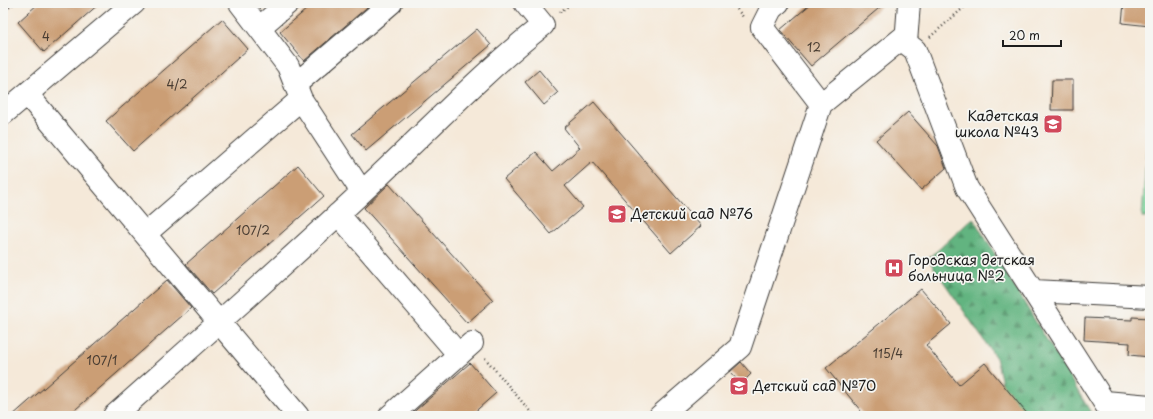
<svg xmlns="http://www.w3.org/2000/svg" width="1153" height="419" font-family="'Playpen Sans',sans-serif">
<defs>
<pattern id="forest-firs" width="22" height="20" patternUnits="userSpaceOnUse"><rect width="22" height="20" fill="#62b480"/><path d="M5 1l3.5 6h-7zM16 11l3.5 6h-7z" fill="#509268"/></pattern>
</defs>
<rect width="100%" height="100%" fill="#f6f6f2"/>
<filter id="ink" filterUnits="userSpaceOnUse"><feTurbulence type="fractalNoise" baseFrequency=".025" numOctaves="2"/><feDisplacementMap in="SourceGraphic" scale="8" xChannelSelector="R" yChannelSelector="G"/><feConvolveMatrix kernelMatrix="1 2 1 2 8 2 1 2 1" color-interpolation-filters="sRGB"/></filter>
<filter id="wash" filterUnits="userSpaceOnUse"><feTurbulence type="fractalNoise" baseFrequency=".012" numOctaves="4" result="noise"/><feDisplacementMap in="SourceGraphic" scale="16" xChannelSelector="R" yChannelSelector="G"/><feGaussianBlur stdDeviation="0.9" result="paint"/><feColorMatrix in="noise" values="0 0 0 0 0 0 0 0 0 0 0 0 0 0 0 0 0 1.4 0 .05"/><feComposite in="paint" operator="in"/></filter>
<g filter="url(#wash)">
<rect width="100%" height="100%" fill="#f5e9d9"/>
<!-- forest -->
<path fill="url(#forest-firs)" stroke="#3f684e" d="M973,218l120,198h-83l-14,-58 -68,-99z"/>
<!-- pitch -->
<path fill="#79d298" stroke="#4a775a" d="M1147,140h3v77h-8z"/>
<g id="blocks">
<!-- building -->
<path fill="#cb9e75" d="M39,3h61l-56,49 -26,-30z
M314,3h58l-68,58 -24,-29z
M812,3h73l-74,63 -31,-36z
M1124,3h26v23l-28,-3z
M222,19l26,30 -115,102 -27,-30z
M477,29l14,16 -125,106 -14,-17z
M539,70l19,23 -14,12 -19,-23z
M1052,80h21v30h-22z
M594,102l107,124 -30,27 -79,-91 -27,24 18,21 -32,27 -47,-55 32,-27 17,19 27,-23 -16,-20z
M908,112l30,34 8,22 -25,22 -45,-50z
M298,165l26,31 -112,98 -26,-30z
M389,184l104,116 -26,23 -103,-115z
M167,280l24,28 -123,108h-56z
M921,289l30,35 -25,21 33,40 26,-22 44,53h-164l-39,-48z
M1132,317l18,1v39l-21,-2 1,-12 -46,-3 1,-22 47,2z
M741,362l10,12 -10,10 -11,-12z
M470,363l26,30 -26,23h-61z"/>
</g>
</g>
<g filter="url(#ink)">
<use href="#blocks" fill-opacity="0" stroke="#3d3b38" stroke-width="1"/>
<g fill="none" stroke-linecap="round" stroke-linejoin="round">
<!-- minor casing -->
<g stroke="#3d3b38" stroke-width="24">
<path id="minor" d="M240,3l48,63 13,33 61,93
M909,3l-3,40 9,7 52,138 146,228
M259,28l29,-25
M296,84l95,-81
M27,94l271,322
M821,104l85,-69
M3,114l131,-111
M338,214l121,141
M145,234l156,-135
M1034,291l116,6
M1105,402l45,4
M114,416c83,-74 166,-147 247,-223 61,-56 117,-117 182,-168l-18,-22
M390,416l82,-73
M660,416l80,-69 81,-243 -59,-77 9,-18 7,-6"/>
</g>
<!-- path -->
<path stroke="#3d3b38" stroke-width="2.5" stroke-dasharray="1 3" stroke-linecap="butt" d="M732,3l12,15
M560,12l12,-9
M3,13l11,-10
M930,37l39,-34
M485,358l49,58"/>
<!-- minor -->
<use href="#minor" stroke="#fff" stroke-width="22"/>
</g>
</g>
<!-- icons -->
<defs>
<g id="school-square" transform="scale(1)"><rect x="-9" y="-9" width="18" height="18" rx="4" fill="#d1495b" stroke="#f6f6f2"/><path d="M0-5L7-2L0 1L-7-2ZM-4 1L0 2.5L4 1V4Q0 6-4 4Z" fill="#fff"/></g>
<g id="hospital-square" transform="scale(1)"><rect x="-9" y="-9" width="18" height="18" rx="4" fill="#d1495b" stroke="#f6f6f2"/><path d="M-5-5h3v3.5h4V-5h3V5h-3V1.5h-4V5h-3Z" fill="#fff"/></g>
</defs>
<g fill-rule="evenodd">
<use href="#school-square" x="1053" y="124"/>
<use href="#school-square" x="617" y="214"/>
<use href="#hospital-square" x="894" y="268"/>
<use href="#school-square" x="739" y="386"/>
</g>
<g text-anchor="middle" stroke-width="3.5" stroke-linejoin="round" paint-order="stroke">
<!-- number labels -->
<g font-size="12" fill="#483c32">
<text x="46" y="41">4</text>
<text x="814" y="52">12</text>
<text x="177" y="89">4/2</text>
<text x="253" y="235">107/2</text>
<text x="888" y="358">115/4</text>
<text x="102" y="365">107/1</text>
</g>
<!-- poi labels -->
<g font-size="14" fill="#1c1c1c" stroke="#f6f6f2" text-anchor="start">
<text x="1039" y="121" text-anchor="end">Кадетская<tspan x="1039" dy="16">школа №43</tspan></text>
<text x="631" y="219">Детский сад №76</text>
<text x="908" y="265">Городская детская<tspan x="908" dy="16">больница №2</tspan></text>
<text x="753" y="391">Детский сад №70</text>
</g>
</g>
<!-- margin -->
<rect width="1153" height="419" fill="none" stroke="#f6f6f2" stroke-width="16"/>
<!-- scale -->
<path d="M1003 40v6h58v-6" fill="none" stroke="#1c1c1c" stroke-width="2"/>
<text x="1009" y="40" font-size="12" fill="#1c1c1c" stroke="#f6f6f2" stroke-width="3" paint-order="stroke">20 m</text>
</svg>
